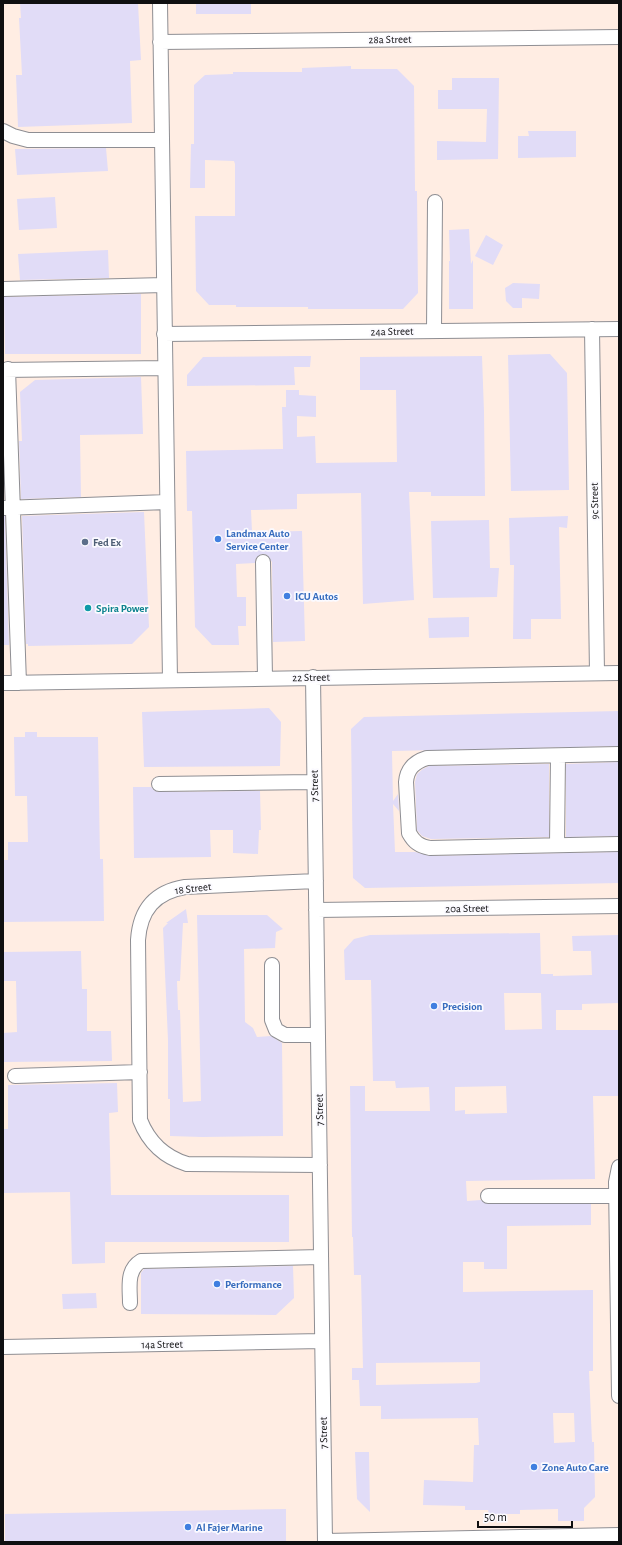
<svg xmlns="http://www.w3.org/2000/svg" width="622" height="1545" font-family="'Alegreya Sans',sans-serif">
<rect width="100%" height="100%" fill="#fbfaff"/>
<!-- industrial -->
<path fill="#ffede3" d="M3,3h616v1539h-616z"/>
<!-- building -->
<path fill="#e1dcf7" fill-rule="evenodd" d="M20,3h118l3,57 -11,1 2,62 -114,4 -2,-52h6l-3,-57h2z
M196,3h55v11h-55z
M351,66v3h46l17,17 1,105h2l1,102 -15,16h-95v-2h-72v-2h-27l-13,-14 -1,-75h40v-52l-1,-3 -29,-1v28h-15l1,-44h3v-59l11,-10 28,-1v-2h69v-4z
M452,78h47l-1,81 -61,1v-19l49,1 1,-33h-49v-19h14z
M528,131h48v26l-58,1v-22h11z
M106,148l2,23 -91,4 -2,-26z
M55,197l2,31 -38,2 -2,-31z
M469,229l2,35 2,-4v49h-24v-48h1l-1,-31z
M486,235l17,10 -10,20 -18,-9z
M108,250l1,28 -89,2 -2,-26z
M513,283l27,1 -1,15 -17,-1v10h-9l-7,-7 -1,-13z
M141,294v60h-136l-1,-57z
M550,354l17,19 2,117 -58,1 -3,-136z
M300,356h11l-1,11h-16l1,18 -108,1v-11l16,-18z
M482,356l2,56 1,84h-54v-4h-22l5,108 -51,4 -2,-111 -64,1v15l-46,1 1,22 50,-1 3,110 -32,1 -1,-80 -5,-7 -5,-1 -6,4 -1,5 -19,1 1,33h9v29h-8l1,19h-27l-17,-18 -3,-116h-5l-1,-60 97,-2 -1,-42h4v-17h13v5l17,1v21l-19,-1v21l18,-1 1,27 81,-1 -1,-72h-36v-33z
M141,377l2,57 -63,1 1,62 -60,2 -2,-58h3l-2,-49 15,-12z
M144,512l5,115 -17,17 -104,2v-2h-2l-4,-128z
M3,516h2l4,129h-6z
M568,516l-1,12 -8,-1 2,92h-30v20h-18l1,-74h-4l-1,-47z
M489,520l1,48h9l-2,29 -64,1 -2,-77z
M469,617v20l-40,1 -1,-20z
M269,708l12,14 -1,44 -136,1 -2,-55z
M619,711v35l-227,5 1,50 5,-7 1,17 -6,-7 2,48h20l15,4 189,-4v31l-254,5 -12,-10 -2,-149 13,-12z
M25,732h12v5h61l2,122h3l1,62 -101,1v-62h5v-18h20l-1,-46h-12l-1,-59h11z
M619,762v74l-53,1v-73z
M549,764v73l-118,2 -9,-3 -5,-6 -2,-48 2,-8 6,-5 6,-3z
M133,787h18l4,4 4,1 101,-1 1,39h-2l-1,24 -25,-1v-23h-23l1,27 -77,1z
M186,909l2,14h-5l-3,58h-3l1,29h2l3,92 18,-1 -4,-186h70l16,14 -7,3 -1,16 -31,1 1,73 8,6 4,9 14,-1 11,7 1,93 -81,1 -32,-1v-37h-2v-59l-5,-112 5,-5h-2z
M540,933l1,41h12v2l39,-1 -1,-24h-18l-1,-15 47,-1v68l-37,1v6h-26v20h63v66h-26l2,83 -129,2 1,20 14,-1 7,4h103v21l-84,1v43h-23v-7h-21v30l130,-2v81h-4l3,71h2l1,55 -11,11v13h-26v-12l-38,1v4h-31l-1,-4h-23v-4l-42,-1 1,-25 49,2 1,-37h5l-1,-27 -97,1v-13h-21l-1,-26h-7v-12h11l-2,-93h-7l-1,-38h-1l-2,-151h15v25h65l-1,-24 -33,1 -1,-7h-22l-2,-101h-26l-1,-30 10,-11 16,-4zM504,993h37l1,36 -37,1zM506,1086l1,27 -42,1v-4l-10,1v-24zM480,1362v20l-4,1 -100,2v-22zM553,1413h21l1,29 -21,1z
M81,951l1,38h5v42h24l1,30 -109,1v-29l14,-1 -1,-51h-13v-29z
M117,1083l1,29 -9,1 2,82h178v47h-184v21l-33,1 -2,-72 -67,1v-64h5v-44z
M293,1266l1,32 -18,17 -135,-1v-41l3,-4z
M96,1293l1,15 -34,1 -1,-15z
M355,1452h14l1,60 -13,-13z
M286,1509v33h-281v-28z"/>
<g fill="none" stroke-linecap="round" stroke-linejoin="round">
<!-- minor casing -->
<g stroke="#8e8e93" stroke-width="16">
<path id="minor" d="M160,3l10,677
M160,42l459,-5
M3,131l10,5 15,4h134
M3,289l161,-4
M592,329l5,344
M434,331l1,-129
M164,334l455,-5
M8,369l11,314
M3,370l162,-2
M3,508l164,-6
M263,562l2,116
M313,677l12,865
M3,683l616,-10
M619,754l-192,4c-13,4 -20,11 -21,24l3,51c5,9 10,13 21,15l189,-4
M159,784l155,-2
M557,845l1,-89
M316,881l-131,6c-30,5 -45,23 -47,53l2,180c9,23 24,37 47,44l133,1
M316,910l303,-4
M272,965v55l4,10 9,5h33
M15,1076l125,-4
M619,1167l-3,15 3,214
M488,1196h128
M130,1303c0,-15 -4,-33 11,-42l180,-4
M3,1347l319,-6
M325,1541l294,-6"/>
</g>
<!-- minor -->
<use href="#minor" stroke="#fff" stroke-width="14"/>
</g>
<!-- markers -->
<g fill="#3f7fe0" stroke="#fbfaff" stroke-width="1.5">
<circle cx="218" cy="539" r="4"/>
<circle cx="287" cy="596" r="4"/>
<circle cx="434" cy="1006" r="4"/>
<circle cx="217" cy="1284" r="4"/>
<circle cx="534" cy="1467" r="4"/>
<circle cx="188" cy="1527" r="4"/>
</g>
<circle fill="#5c6f8a" stroke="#fbfaff" stroke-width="1.5" cx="85" cy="542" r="4"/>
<circle fill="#0f9aa8" stroke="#fbfaff" stroke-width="1.5" cx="88" cy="608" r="4"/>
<g text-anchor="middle" stroke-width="3.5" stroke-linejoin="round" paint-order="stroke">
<!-- street labels -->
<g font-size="11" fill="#0f0f11" stroke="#fbfaff">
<text transform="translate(390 39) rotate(-1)" y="4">28a Street</text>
<text transform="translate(392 331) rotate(-1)" y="4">24a Street</text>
<text transform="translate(594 501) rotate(-91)" y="4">9c Street</text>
<text transform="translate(311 677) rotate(-1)" y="4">22 Street</text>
<text transform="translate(314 786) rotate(-91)" y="4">7 Street</text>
<text transform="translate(193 888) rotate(-7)" y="4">18 Street</text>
<text transform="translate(467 908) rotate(-1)" y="4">20a Street</text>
<text transform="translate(319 1110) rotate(-91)" y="4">7 Street</text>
<text transform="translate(162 1344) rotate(-1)" y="4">14a Street</text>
<text transform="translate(323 1433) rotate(-91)" y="4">7 Street</text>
</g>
<!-- shop labels -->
<g font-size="11" font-weight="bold" fill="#366cbe" stroke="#fbfaff" text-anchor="start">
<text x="226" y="537">Landmax Auto<tspan x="226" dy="13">Service Center</tspan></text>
<text x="295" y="600">ICU Autos</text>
<text x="442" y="1010">Precision</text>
<text x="225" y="1288">Performance</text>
<text x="542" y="1471">Zone Auto Care</text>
<text x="196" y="1531">Al Fajer Marine</text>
</g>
<!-- service labels -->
<g font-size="11" font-weight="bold" fill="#4e5e75" stroke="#fbfaff" text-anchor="start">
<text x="93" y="546">Fed Ex</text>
</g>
<!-- culture labels -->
<g font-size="11" font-weight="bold" fill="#0d838f" stroke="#fbfaff" text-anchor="start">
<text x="96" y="612">Spira Power</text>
</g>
</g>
<!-- border -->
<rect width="622" height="1545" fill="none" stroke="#0f0f11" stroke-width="8"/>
<!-- scale -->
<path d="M478 1521v6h94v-6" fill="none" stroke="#0f0f11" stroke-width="2"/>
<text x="484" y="1521" font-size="12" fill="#0f0f11" stroke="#fbfaff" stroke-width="3" paint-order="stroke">50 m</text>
</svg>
